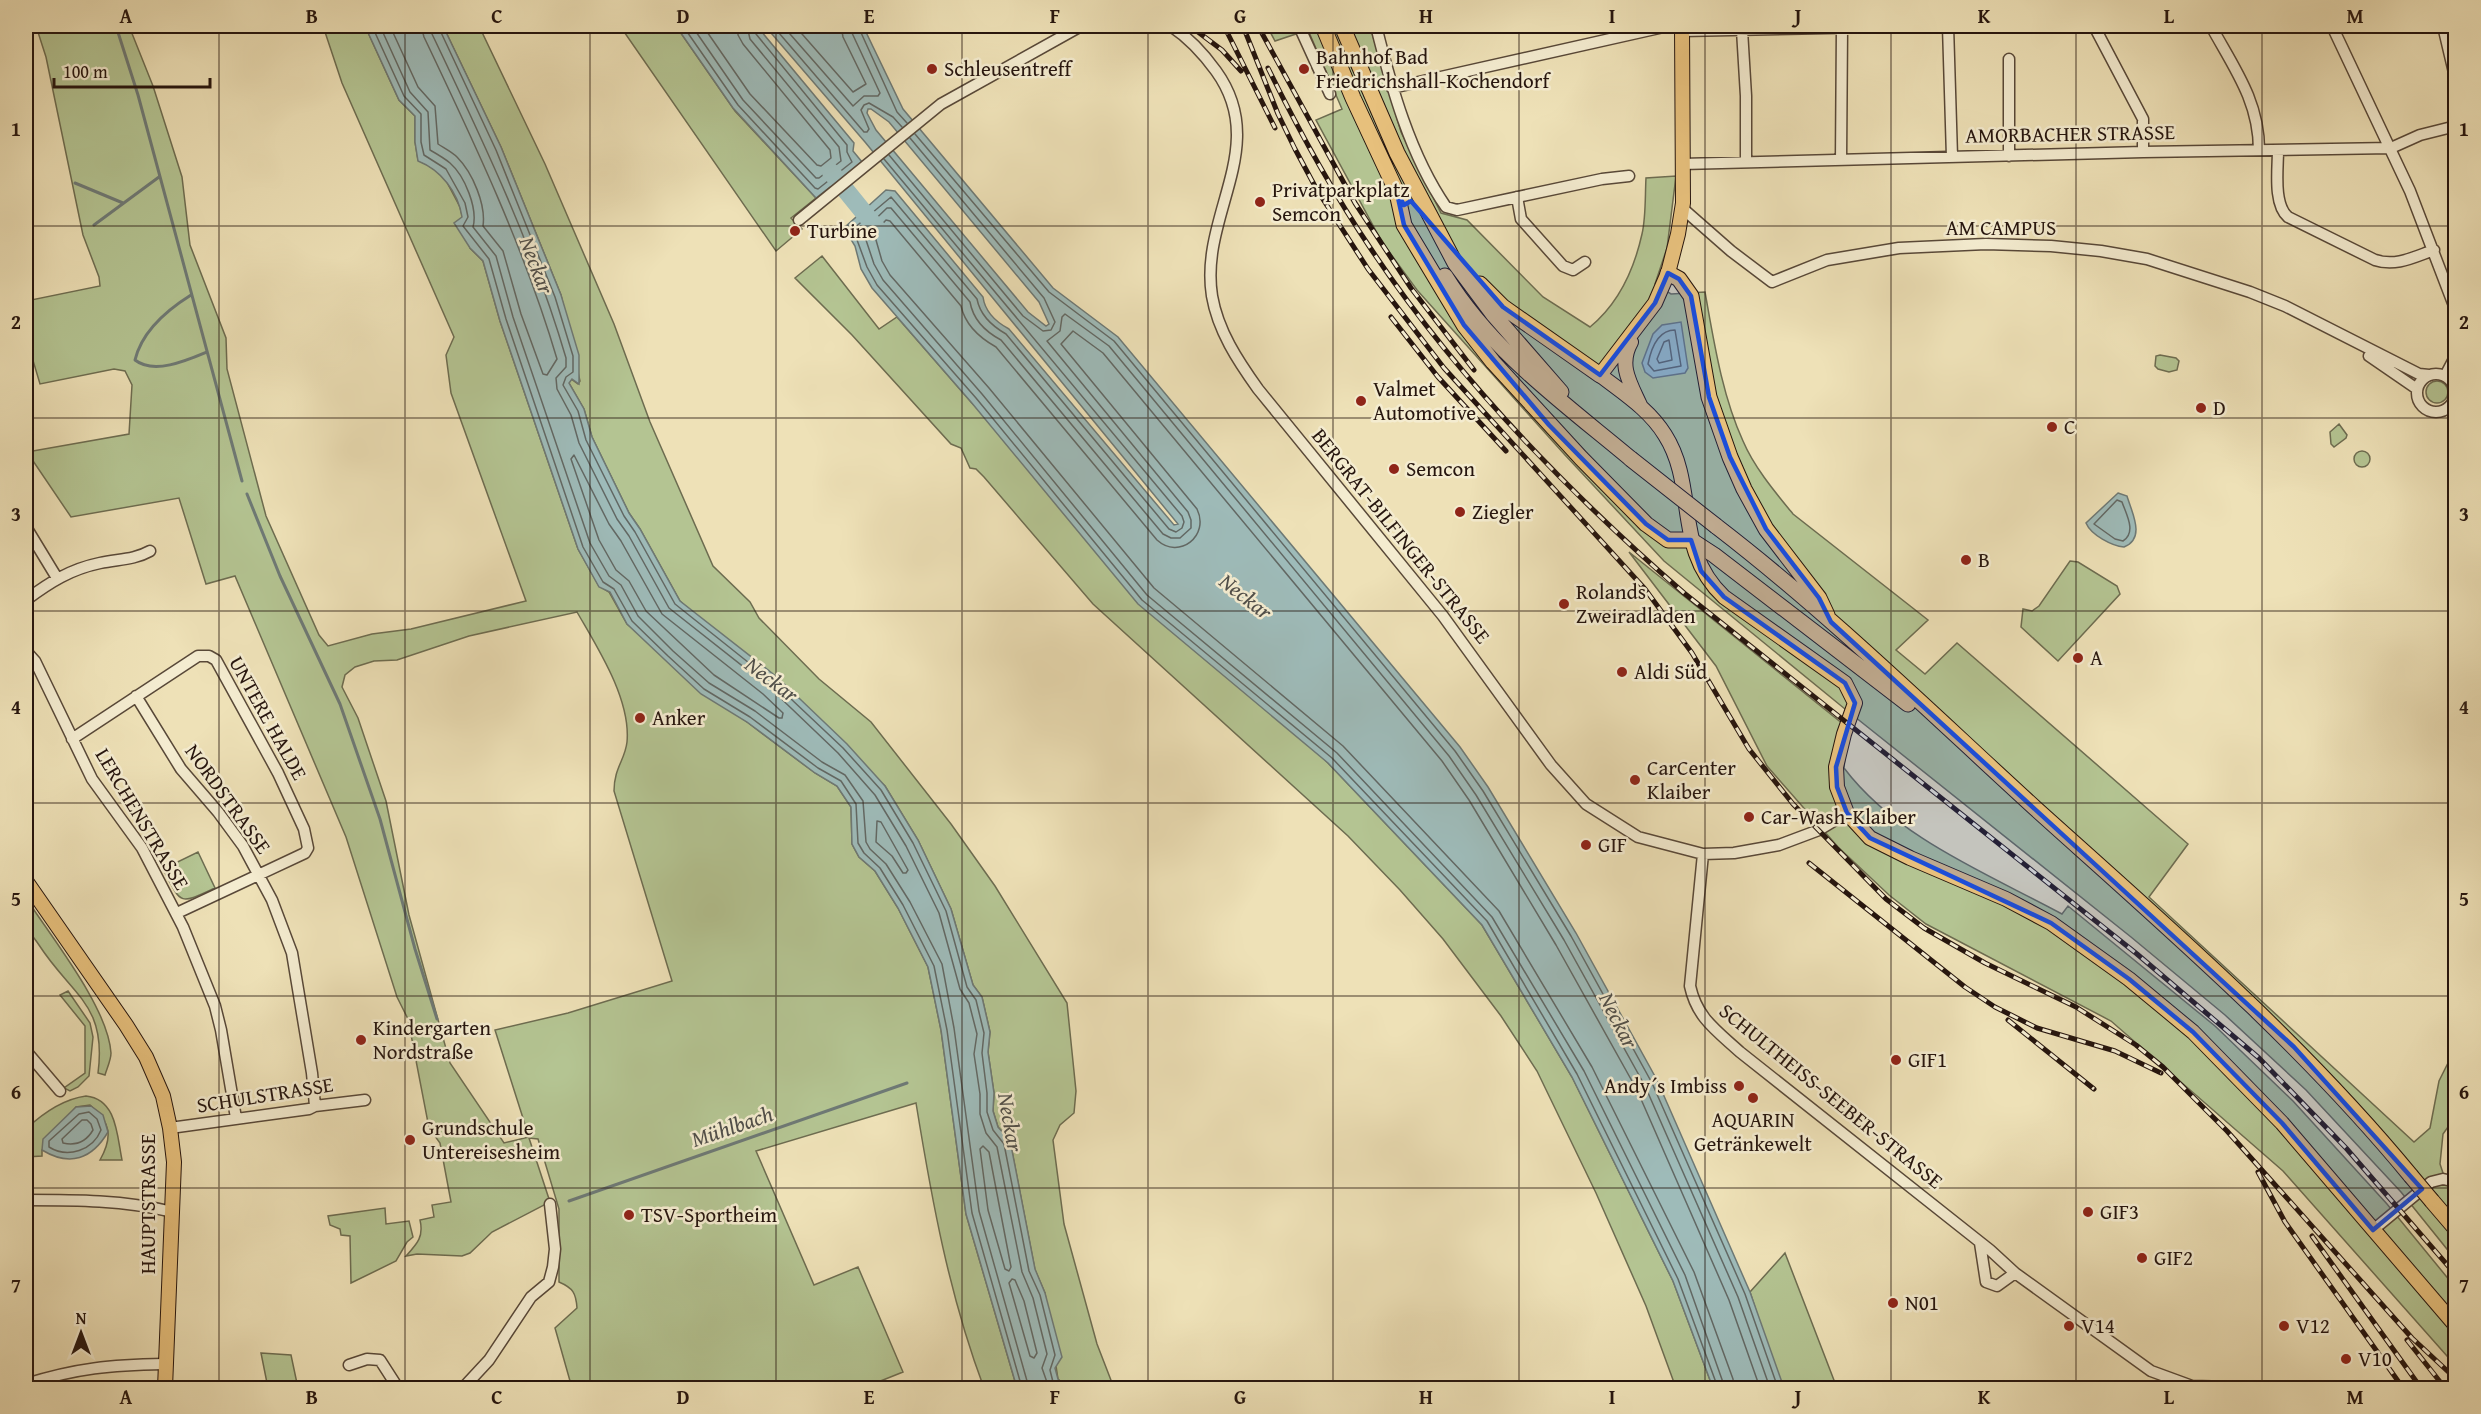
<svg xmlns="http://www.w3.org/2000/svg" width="2481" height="1414" font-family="'Gentium Book Plus',serif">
<rect width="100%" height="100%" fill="#eee1b7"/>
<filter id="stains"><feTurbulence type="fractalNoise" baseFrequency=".00333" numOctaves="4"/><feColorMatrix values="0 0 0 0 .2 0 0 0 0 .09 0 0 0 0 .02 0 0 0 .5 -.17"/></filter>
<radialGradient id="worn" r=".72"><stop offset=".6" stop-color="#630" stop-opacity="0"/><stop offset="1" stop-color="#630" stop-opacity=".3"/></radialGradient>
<!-- green -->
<path fill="#b4c492" stroke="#6d6c50" stroke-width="1.5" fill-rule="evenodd" d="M36,26h93l24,60 29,91 8,68 36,93 1,31 39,147 53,119 9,11 44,-12 39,-5 115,-28 -75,-208 -5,-38 8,-18 -112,-254 -19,-57h42l34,74 16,16v26l3,18 24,13 18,34 10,41 13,13 17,60 78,228 21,37 10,6 18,32 120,98 68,51 22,13 14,21 1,37 7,13 16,14 23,37 30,59 13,63 25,184 51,174h-33c-35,-93 -52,-187 -68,-285l-160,48 58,134 44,-18 45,105 -40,16h-291l-17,-60 22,-20c-1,-15 -4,-20 -18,-26v-73l-21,-70 -9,-1 21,64 -58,30 -22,21 -8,3 -45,-2 -11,2c11,-12 18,-19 14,-36l14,-3 -2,-12 19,-3 -11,-59 -11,-15 -21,-109 -11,-22 -51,-160 -111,-261 -29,8 -27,-86 -108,19 -44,-65 102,-18 3,-49 -7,-14 -11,-2 -74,15 -14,-47v-36l74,-15 -1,-9 -16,-42 -37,-178zM577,612c20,35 54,87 50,130 -2,18 -13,26 -13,49l58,190 -104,32 -73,17 34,107 -25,6 -54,-80 -41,-148 -23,-114 -28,-83 -16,-31 3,-12 10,-8 19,-6 23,-1 72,-24z
M443,26h36l66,138 69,160 36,98 63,144 37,36 9,16 60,61 52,43 80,102 44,62 72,117 9,88 -2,22 -14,12 -7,15 11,84 33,120 17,44h-47l-9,-9 -13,-86 -10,-23 -25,-129 -12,-14 -5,-16 1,-18 -6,-41 2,-20 -8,-35 -9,-12 -22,-76 -33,-69 -33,-54 -205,-185 -40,-72 -11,-16 -37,-76 -8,-28 -15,-26 2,-4 7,5 2,-3 -19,-86 -60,-148z
M620,26h56l59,85 81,87 -25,20 11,11 -26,22z
M1267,26h103l31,106 40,81 26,7 76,77 47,30c28,-23 44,-57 52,-93 4,-17 3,-38 4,-56l30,-2 -9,72 -12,36 16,10 34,-2c9,50 17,103 38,149 11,26 32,51 50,73l135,106 -32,30 29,24 32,-31 231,201 -39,53 265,245 16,-14 9,-47 10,-20h6v56l-12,17 -3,30 4,12 11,8v75l-54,-67 -95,-102 -81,-75 -94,-78 -286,-228 -181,-148 -99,-106 -148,-165 -35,-48 -66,-122 26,-11 -34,-79 -33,11z
M822,256l57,73 18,-12 74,85 357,361 154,162 90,152 101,204 40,107h-37l-30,-82 -50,-113 -59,-122 -36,-55 -58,-77 -43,-49 -52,-54 -255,-232 -109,-127 -8,-8 -6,-1 -9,-20 -10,-4 -99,-109 -57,-57z
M2160,355l16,3 3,3 -2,9 -8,2 -11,-3 -3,-3 1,-10z
M2426 392a11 11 0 1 1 22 0a11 11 0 1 1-22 0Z
M2339,424l8,11 -1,3 -12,9 -3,-3 -1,-12z
M2354 459a8 8 0 1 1 16 0a8 8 0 1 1-16 0Z
M1629,552l219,176 -4,40c53,70 142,105 218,146l6,-8 147,120 78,75 94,103 68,83v78l-172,-194 -172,-150 -185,-97 -37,-29 -51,-48 -71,-81 -51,-100z
M2070,561l8,1 39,24 3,8 -62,67 -37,-34 2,-18 9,2 7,-5z
M198,852l17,36c-37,17 -33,17 -52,-19z
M26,898c25,39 82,109 85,155 0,7 -4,15 -6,22l-7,-2c9,-69 -26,-77 -59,-128 -4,-6 -10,-13 -13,-19 -3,-8 -1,-20 0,-28z
M68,991l22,32 3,14 -4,39 -11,11 -8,4 -6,-3 21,-15v-47l-25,-31z
M86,1096c31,3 31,40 36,64h-22c13,-23 11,-38 -10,-55l-14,2 -34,43v6l-16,1v-28c16,-15 38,-30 60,-33z
M385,1208l1,16 23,-3 4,16 -6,5 -11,19 -45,22 -1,-47 -9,-1 -1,-6 -10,-4 -2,-9z
M1785,1253l52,135h-56l-31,-96z
M261,1353l30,2 7,33h-30z"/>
<!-- water -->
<path fill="#9ebbb9" stroke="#6e7975" stroke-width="1.5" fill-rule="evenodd" d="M365,26h78l58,121 60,148 18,60v29l-7,-5 -3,4 15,26 8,28 37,76 11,16 40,72 97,76 70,67 38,42 33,54 33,69 22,76 9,12 8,35 -2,20 6,41 -1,18 5,16 12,13 25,129 10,24 17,64 -7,11 3,11 9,9h-50l-51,-174 -25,-184 -13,-63 -30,-59 -23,-37 -16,-14 -7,-13 -1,-37 -14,-21 -22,-13 -68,-51 -46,-28 -74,-70 -17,-32 -11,-5 -21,-38 -78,-228 -17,-60 -13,-13 -16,-25 8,-6c-4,-25 -21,-47 -44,-56l-3,-19v-26l-16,-16z
M676,26h85v5l93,112 -1,8 9,11 -46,36 -83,-90z
M765,26h98l40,83 150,179 65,49 342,410 28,40 88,146 81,147 93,212 34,96h-71l-40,-107 -101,-204 -90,-152 -154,-162 -190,-159 -167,-202 -99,-114 -11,-19 -6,-23 -11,-18 42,-38 9,1 88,106c2,15 13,25 26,32l165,196 4,-1 -313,-382zM868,109h3l18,13 150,180 10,22 -3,2 -18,-14 -152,-182 -9,-17z
M1681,322l7,46 -3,5 -32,5 -8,-6 -3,-9 11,-29 9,-9z
M2118,493l9,3c5,17 19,42 -3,51 -12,-1 -33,-12 -38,-24z
M91,1106l12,9 5,17c-16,27 -38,35 -66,18l1,-11 33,-32z"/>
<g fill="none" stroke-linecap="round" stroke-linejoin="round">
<!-- shore -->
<path stroke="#626864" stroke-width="1.5" d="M372,26l32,70 17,18v28l3,13 22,14 19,34 3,14 -5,9 26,33 17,60 77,228 20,35 11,7 18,32 36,35 36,33 46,28 68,51 23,13 15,23 2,39 6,10 16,15 23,37 31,61 13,64 25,183 50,175
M380,26l30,66 18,20 2,38c7,4 14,8 20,13 15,13 28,46 23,64l23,29 17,61 77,226 19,33 12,9 17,31 35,35 36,32 46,28 67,51 23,13 18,26 3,41 4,7 16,15 24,38 32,62 12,64 25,183 50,177
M390,26l28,61 17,19 3,38c6,4 14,8 19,13 16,16 29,48 26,69l20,25 18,63 22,60 4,1 10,-16c-33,-112 -83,-217 -133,-322l-3,-11
M430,26l2,8c50,105 101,211 134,324v9l-10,11 1,11 14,26 8,28 38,76 12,17 40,72 100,79 69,66 37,42 31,51 33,67 21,76 9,14 8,31 -3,20 6,40v20l6,19 11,14 25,125 11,26 14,56 -5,14 7,20
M438,26l58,124 59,147 18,59v16l-7,5 -3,8 15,26 8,29 38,76 11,16 40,72 98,78 70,66 38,42 32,53 33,68 21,76 9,13 8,33 -2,20 5,40v19l6,18 11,14 25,127 11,24 15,60 -5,15 3,12 7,6
M683,26l55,79 77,83 3,1 34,-27 -5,-10v-7l-91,-111 -2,-8
M692,26l51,74 73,78h3l22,-17 -2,-14 -89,-108 -3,-13
M703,26l47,68 67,71 4,1 10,-8 -1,-8 -87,-106 -5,-9v-9
M773,26l91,106h3l2,-3 -8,-19 3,-5 5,-2 24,14 9,10
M783,26l70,80 11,-10h14l2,-3 -28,-60 -2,-7
M795,26l58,66 13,-8 -23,-47 -2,-11
M858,26l39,86 10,11
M915,134l134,158 65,49 341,410 28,40 88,145 81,147 93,211 33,94
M889,155l134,161 20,15 8,-1 4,-8 -11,-24 -134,-160
M884,159l298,357 2,6 -2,6 -6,4 -7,-3 -163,-195c-14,-8 -26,-19 -29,-35l-86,-102 -38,32 14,38 10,18 99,113 166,202 190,158 155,163 90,153 101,205 40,109
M1675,330l6,36 -27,5 -6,-7c3,-15 10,-34 27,-34z
M1669,340l3,20 -13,3 -2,-4 7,-17z
M574,455l35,69 12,17 41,73 101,80 20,19 -1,5h-3l-65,-43 -68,-64 -17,-30 -13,-11 -17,-30 -28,-81z
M2117,500l5,2c4,12 15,30 1,39l-8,-2 -21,-15z
M877,821l4,1 27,48 -2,3h-3l-11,-17 -16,-14z
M89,1112l8,7 4,11c-8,20 -33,29 -52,17v-6l30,-27z
M82,1120h5l4,4 2,6c-7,12 -17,16 -30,13l-1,-4z
M983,1146l6,6 22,115 -2,4 -4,-2 -17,-59 -8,-61z
M1012,1279l3,1 9,21 13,52 -3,5 -4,-2 -21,-73z
M1725,1388l-40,-113 -101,-204 -92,-154 -155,-164 -190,-158 -165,-201 -99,-114 -9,-16 -11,-33 24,-23h4l79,94c3,17 16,30 31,38l162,194 8,4h9l11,-10v-8l-3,-8 -141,-171 13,-10 2,-14 3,-3 44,32 340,410 27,39 88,145 81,146 93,211 32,91
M1734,1388l-1,-9 -39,-107 -102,-205 -93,-156 -156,-165 -189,-158 -165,-200 -99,-113 -8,-14 -8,-28 12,-13 4,1 71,85c4,18 19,32 35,41l161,193c22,20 53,-4 40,-31l-136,-165 12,-13 30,22 339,408 27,39 87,145 81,145 92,210 31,88"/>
<!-- stream -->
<path stroke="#6e7975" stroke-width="3" d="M116,26l22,69 104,386
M75,183l48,20
M94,225l65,-48
M191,295c-24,15 -49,36 -56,65 19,15 53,0 72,-8
M247,494l33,82 60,128 40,115 35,130 22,70
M569,1201l338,-118"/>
<!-- river -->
<path stroke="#9ebbb9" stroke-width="18" d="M831,172l47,58"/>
<!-- minor casing -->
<g stroke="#584838" stroke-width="13">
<path id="minor" d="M1171,26c18,12 32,27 45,45 55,76 -17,144 -4,225 6,35 26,65 46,93l185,227 108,149 35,39 52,33 65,17 31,-1 45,-8 40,-15 28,-17
M1299,26l31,68
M1376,26c15,60 34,129 70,181l11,3 145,-31 27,-3
M1948,26l4,131
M2094,26l49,93v33
M2211,26c23,42 48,75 48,124
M2332,26l78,165 46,120
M2443,26l13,55
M1742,30l4,66v65
M1682,31l239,-5
M2009,59v97
M1392,88l276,-62
M2278,150c0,19 -5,54 10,67l87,43c21,7 39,-3 59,-10
M1841,160l1,-133
M1682,164l461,-12 248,-4 29,-13 36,-9
M1517,197l4,22 42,47 10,4 12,-8
M1682,208l49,43 41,31 55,-22 72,-12 87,-4 65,2 50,5 46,8 103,33 35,14 134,68 10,1
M799,220l142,-116 140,-78
M2369,356l48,33
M2417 393a19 19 0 1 1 38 0a19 19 0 1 1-38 0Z
M2445,376l11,-21
M26,527l31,51
M26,600c24,-18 45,-31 74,-37 18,-4 34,-3 50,-12
M26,651l9,10 57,118 50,69 41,79 32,79 6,24 15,88
M136,696l45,73 37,43 25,34 29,54 20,53 20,120 3,33
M72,739l126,-83h11l7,4 62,113 26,56 4,19 -3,5 -128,60
M1703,854l-13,132c7,32 26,44 50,66l250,198 25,23 -18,13 -11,-4 -6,-39
M26,1051l34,40
M170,1128l139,-19 6,-3 50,-6
M26,1200c49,0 98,0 147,12
M2373,1230l58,-48 12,-3 13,3
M2015,1273l136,98 41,15 80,2
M349,1365l18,-6 13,1 18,28
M26,1384c51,-16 85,-19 138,-20
M463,1388l26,-28 42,-63 18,-15 4,-15 2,-18 -5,-45"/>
</g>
<!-- major casing -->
<g stroke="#26150e" stroke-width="16">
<path id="major" d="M1682,26l1,177 -5,31 -10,39 -13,30 -55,72c23,18 49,34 65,60 33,52 8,114 59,162l121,86 10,20 -11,31 -8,33 1,20 10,26 23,25 40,20 96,41 45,24 78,56 64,53 89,91 174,203
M1631,342c-13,23 -1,41 9,63
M26,881l100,144 20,32 17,39 7,32 4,34 -9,226"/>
</g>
<!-- highway casing -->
<g stroke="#26150e" stroke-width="17">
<path id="highway" d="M1323,26l30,72 48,103
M1342,26l55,127 58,110 38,51 68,78
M1397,193l7,32 60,100 29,37 88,96 65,66 22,16h23l23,15 194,149
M1668,273l11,6 12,17 18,101 21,60 14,32 22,40 53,69 8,17
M1445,276c47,76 119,127 186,183
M1480,284l23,23 97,68
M1716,526c112,86 214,186 319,282 130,117 265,233 376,368
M2432,1201l24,28"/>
</g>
<!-- minor -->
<use href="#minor" stroke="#f4ecd0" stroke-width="10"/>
<!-- major -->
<use href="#major" stroke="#e7c07c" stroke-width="14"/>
<!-- highway -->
<use href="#highway" stroke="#e7c07c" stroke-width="15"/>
<!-- rail casing -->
<g stroke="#26150e" stroke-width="5">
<path id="rail" d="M1190,26l32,24 19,21
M1224,26l51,102
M1243,26l35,88 17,35 22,41 51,79 76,99 201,221 47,64 57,96 44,55 93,95 38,29 61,35 91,44 60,38 27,22 64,64 185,207 44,41
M1258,26l97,177 56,85 63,82
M1268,68c31,63 64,123 103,181 86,129 197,243 313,344l453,361 122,104 87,90 110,127
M1391,317l47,60 68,74
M1809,863l156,124 30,20 42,21 78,23 46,22
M2008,1020l86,69
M2258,1172l27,50 118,166
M2312,1236l109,152
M2407,1340l38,48"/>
</g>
<!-- rail -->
<use href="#rail" stroke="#f4ecd0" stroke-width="3" stroke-dasharray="9" stroke-linecap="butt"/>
<!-- highway-bridge casing -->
<g stroke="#26150e" stroke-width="17" stroke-linecap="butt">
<path id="highway-bridge" d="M1631,459l85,67
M2411,1176l21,25"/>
</g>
<!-- highway-bridge -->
<use href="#highway-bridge" stroke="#e7c07c" stroke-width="15"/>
</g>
<!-- marked area -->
<path fill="#1d4ed8" fill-opacity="0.2" stroke="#1d4ed8" stroke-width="4.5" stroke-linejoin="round" d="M1397,193l7,12 7,-4 92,106 97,68 55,-72 13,-30 11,6 12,17 18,101 21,60 36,72 53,69 12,24 463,425 128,142 -49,41 -91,-107 -89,-91 -64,-53 -78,-56 -181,-85 -23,-25 -10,-26 -1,-20 19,-64 -10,-20 -121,-86 -23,-26 -10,-31h-23l-22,-16 -97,-99 -85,-100 -60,-100z"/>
<!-- grid -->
<path fill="none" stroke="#26150e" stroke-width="1.5" stroke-opacity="0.55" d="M219,26v1362M405,26v1362M590,26v1362M776,26v1362M962,26v1362M1148,26v1362M1333,26v1362M1519,26v1362M1705,26v1362M1891,26v1362M2076,26v1362M2262,26v1362M26,226h2430M26,418h2430M26,611h2430M26,803h2430M26,996h2430M26,1188h2430"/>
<!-- markers -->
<g fill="#8f2418" stroke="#f4ecd0" stroke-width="2">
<circle cx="932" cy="69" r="6"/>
<circle cx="1304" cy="69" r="6"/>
<circle cx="1260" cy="202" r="6"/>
<circle cx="795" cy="231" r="6"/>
<circle cx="1361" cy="401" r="6"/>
<circle cx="2201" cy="408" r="6"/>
<circle cx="2052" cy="427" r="6"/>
<circle cx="1394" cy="469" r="6"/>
<circle cx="1460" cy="512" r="6"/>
<circle cx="1966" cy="560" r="6"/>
<circle cx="1564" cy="604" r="6"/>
<circle cx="2078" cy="658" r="6"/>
<circle cx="1622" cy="672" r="6"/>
<circle cx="640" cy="718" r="6"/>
<circle cx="1635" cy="780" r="6"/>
<circle cx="1749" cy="817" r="6"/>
<circle cx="1586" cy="845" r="6"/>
<circle cx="361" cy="1040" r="6"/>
<circle cx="1896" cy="1060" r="6"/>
<circle cx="1739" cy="1086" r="6"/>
<circle cx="1753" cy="1098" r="6"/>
<circle cx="410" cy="1140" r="6"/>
<circle cx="2088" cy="1212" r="6"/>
<circle cx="629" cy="1215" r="6"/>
<circle cx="2142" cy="1258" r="6"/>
<circle cx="1893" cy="1303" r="6"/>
<circle cx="2069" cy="1326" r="6"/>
<circle cx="2284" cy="1326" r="6"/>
<circle cx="2346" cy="1359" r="6"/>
</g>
<g text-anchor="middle" stroke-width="5" stroke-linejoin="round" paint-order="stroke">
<!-- poi labels -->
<g font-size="21" fill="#26150e" stroke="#f4ecd0" text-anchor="start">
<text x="1316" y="64">Bahnhof Bad<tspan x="1316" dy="24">Friedrichshall-Kochendorf</tspan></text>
<text x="944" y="76">Schleusentreff</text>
<text x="1272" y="197">Privatparkplatz<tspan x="1272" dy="24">Semcon</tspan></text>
<text x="807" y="238">Turbine</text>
<text x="1373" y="396">Valmet<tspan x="1373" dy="24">Automotive</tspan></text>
<text x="2213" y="415">D</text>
<text x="2064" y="434">C</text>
<text x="1406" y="476">Semcon</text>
<text x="1472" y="519">Ziegler</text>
<text x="1978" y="567">B</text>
<text x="1576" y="599">Rolands<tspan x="1576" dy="24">Zweiradladen</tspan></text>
<text x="2090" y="665">A</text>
<text x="1634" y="679">Aldi Süd</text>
<text x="652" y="725">Anker</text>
<text x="1647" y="775">CarCenter<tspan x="1647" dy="24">Klaiber</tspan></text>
<text x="1761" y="824">Car-Wash-Klaiber</text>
<text x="1598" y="852">GIF</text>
<text x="373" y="1035">Kindergarten<tspan x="373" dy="24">Nordstraße</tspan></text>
<text x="1908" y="1067">GIF1</text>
<text x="1727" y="1093" text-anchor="end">Andy´s Imbiss</text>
<text x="1753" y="1127" text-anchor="middle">AQUARIN<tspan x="1753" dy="24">Getränkewelt</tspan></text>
<text x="422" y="1135">Grundschule<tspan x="422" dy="24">Untereisesheim</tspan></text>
<text x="2100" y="1219">GIF3</text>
<text x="641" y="1222">TSV-Sportheim</text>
<text x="2154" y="1265">GIF2</text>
<text x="1905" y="1310">N01</text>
<text x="2081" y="1333">V14</text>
<text x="2296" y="1333">V12</text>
<text x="2358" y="1366">V10</text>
</g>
<!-- street labels -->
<g font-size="21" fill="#26150e" stroke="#f4ecd0">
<text transform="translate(2070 134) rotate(-1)" y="7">AMORBACHER STRASSE</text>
<text x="2001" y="235">AM CAMPUS</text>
<text transform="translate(1401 536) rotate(51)" y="7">BERGRAT-BILFINGER-STRASSE</text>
<text transform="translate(268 718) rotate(61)" y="7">UNTERE HALDE</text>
<text transform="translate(228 799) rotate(54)" y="7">NORDSTRASSE</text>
<text transform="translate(142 819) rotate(59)" y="7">LERCHENSTRASSE</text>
<text transform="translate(265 1095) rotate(-9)" y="7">SCHULSTRASSE</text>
<text transform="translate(1831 1096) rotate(39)" y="7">SCHULTHEISS-SEEBER-STRASSE</text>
<text transform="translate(148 1204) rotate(-90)" y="7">HAUPTSTRASSE</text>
</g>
<!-- water labels -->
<g font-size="22" font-style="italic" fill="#504f4a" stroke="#f4ecd0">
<text transform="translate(537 265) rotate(69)" y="8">Neckar</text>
<text transform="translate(1246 596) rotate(38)" y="8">Neckar</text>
<text transform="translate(772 679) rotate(37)" y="8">Neckar</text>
<text transform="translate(1619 1020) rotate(63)" y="8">Neckar</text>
<text transform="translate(1011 1122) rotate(80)" y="8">Neckar</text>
<text transform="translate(732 1126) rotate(-19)" y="8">Mühlbach</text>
</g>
</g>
<!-- margin -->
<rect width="2481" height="1414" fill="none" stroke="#eee1b7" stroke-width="66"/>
<!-- north arrow -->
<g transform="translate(81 1333)" stroke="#f4ecd0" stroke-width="4.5" paint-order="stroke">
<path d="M0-4.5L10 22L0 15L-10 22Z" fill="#26150e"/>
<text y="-9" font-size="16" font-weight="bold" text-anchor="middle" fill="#26150e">N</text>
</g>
<!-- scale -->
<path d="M54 78v9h156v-9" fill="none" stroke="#26150e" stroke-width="3"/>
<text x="63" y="78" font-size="18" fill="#26150e" stroke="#f4ecd0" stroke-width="4.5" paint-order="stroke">100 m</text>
<rect x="33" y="33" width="2415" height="1348" fill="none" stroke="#26150e" stroke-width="2"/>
<g font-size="20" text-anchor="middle" font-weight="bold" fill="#26150e">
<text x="126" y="23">A</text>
<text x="312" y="23">B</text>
<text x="497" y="23">C</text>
<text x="683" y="23">D</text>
<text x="869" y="23">E</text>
<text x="1055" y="23">F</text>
<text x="1240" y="23">G</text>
<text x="1426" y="23">H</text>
<text x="1612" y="23">I</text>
<text x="1798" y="23">J</text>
<text x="1984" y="23">K</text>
<text x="2169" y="23">L</text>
<text x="2355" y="23">M</text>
<text x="16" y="136">1</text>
<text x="2464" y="136">1</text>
<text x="16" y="329">2</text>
<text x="2464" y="329">2</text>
<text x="16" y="521">3</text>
<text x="2464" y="521">3</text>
<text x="16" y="714">4</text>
<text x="2464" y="714">4</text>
<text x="16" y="906">5</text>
<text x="2464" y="906">5</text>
<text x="16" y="1099">6</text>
<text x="2464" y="1099">6</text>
<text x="16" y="1292">7</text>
<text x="2464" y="1292">7</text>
<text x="126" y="1404">A</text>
<text x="312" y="1404">B</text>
<text x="497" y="1404">C</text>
<text x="683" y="1404">D</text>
<text x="869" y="1404">E</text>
<text x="1055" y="1404">F</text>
<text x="1240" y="1404">G</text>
<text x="1426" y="1404">H</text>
<text x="1612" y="1404">I</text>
<text x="1798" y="1404">J</text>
<text x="1984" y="1404">K</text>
<text x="2169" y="1404">L</text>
<text x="2355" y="1404">M</text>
</g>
<rect width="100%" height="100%" filter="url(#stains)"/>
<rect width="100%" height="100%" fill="url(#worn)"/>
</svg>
